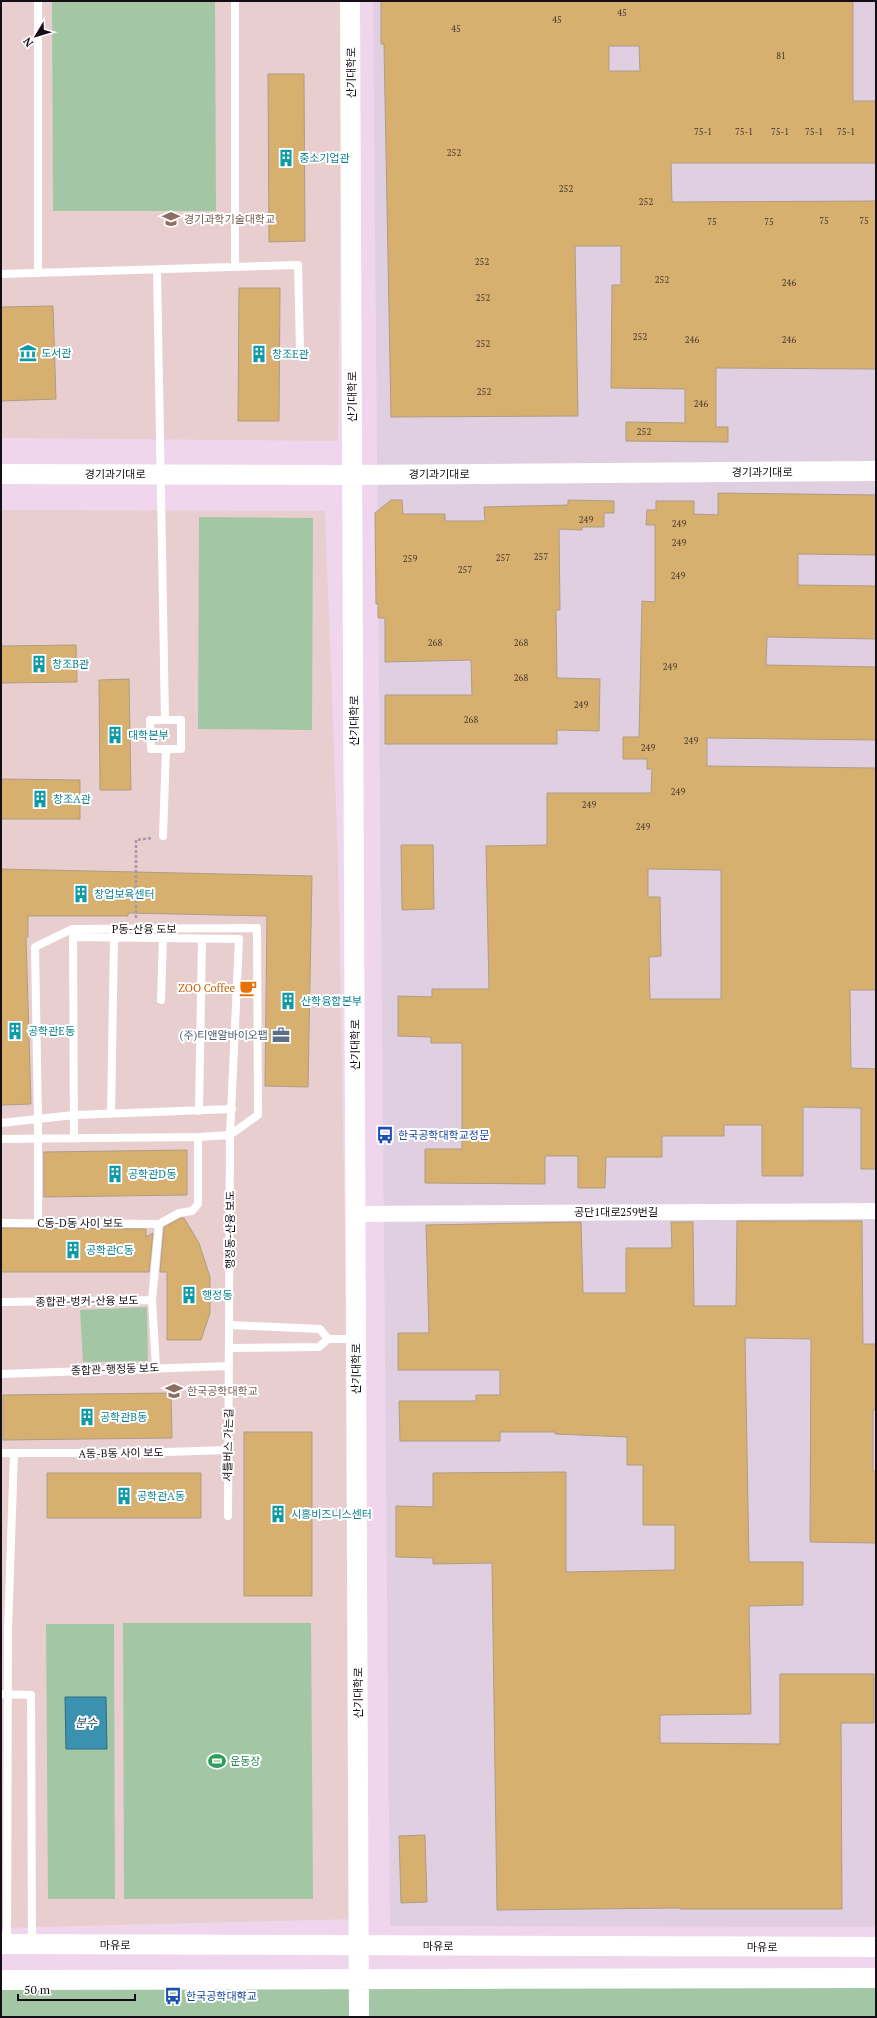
<svg xmlns="http://www.w3.org/2000/svg" width="877" height="2018" font-family="'PT Serif','Noto Sans KR',serif">
<rect width="100%" height="100%" fill="#efd6ed"/>
<!-- industrial -->
<path fill="#e0cfe1" d="M373,1h503v1926l-486,-1z"/>
<!-- education -->
<path fill="#e9ced0" d="M1,1h341l-4,440 -337,-3z
M1,510l324,1 13,345 20,1063 -357,9z"/>
<!-- green -->
<path fill="#a3c7a4" d="M52,1h163l1,210h-163z
M199,517l114,1 -1,212 -114,-1z
M147,1307l1,54 -65,1 -3,-52z
M123,1623h188l2,276h-189z
M46,1624h68l1,275h-67z
M876,1978v39h-875v-36z"/>
<!-- water -->
<path fill="#3b92b0" stroke="#306a82" d="M65,1697h41l1,52h-41z"/>
<!-- building -->
<path fill="#d7b070" stroke="#ad9d83" fill-rule="evenodd" d="M381,1h472v100h23v62h-205l1,39 204,-1v168l-160,-1v59h12v15l-102,-1v-19l59,1v-34l-74,-1 1,-103h9v-39h-46l3,170 -187,1 -7,-373h-3zM609,46h30l1,25h-31z
M268,74h36l1,167 -36,1z
M239,288h41l-1,133h-41z
M53,306l3,93 -55,2v-94z
M718,493l158,2v60l-78,-1v31l78,1v53l-109,-2 -1,28 110,2v73l-169,-2v28l169,2v222h-26l1,78 25,1v100h-15v-61l-58,-1v69h-41v-51h-38v11h-62v21h-56l-1,31h-27v-32h-33v28l-120,-1v-34h37v-106h-31v-6l-33,-1v-40l34,1v-8h57l-3,-143 61,-1v-52h104l1,-24h-5v-10h-24v-22h16l3,-136 13,1v-77h-9l1,-15h9v-9h38v13l24,1zM648,869l73,1v129h-71l-1,-42 12,-1 -1,-59h-12z
M391,500h11l1,14h42v7h40l-1,-14 84,-2v-5l46,1v12h-10v14h-22v3l-23,-1 1,81h-4l1,68 43,1 -1,52 -42,-1v14h-172v-49h87l-1,-35 -86,2v-44h-7v-14h-2l-1,-91z
M76,645l1,37 -76,1v-37z
M129,679l2,111h-31l-1,-110z
M1,779l79,1v39h-79z
M401,845h32l1,64 -32,1z
M1,869l311,7 -4,211 -43,-1 2,-170 -139,-3v3h-100v21h-2l5,167 -30,1z
M187,1150v45l-143,2v-45z
M181,1218h3l15,25 11,34v36l-9,27h-34v-68h-7l4,-45z
M737,1221h125l1,123h13v66h-3v61h3v72l-66,-1 1,-203 -66,-1 4,224h54v43l-54,1 2,108 -91,1v28l120,1v-70h94v49h-33l1,186h-162v-1l-183,2 -5,-347 -59,1v-6l-37,-1v-51l37,1v-34l133,-1v100l109,-2v-45h-32v-60h-16v-28l-72,-3v-2h-55v9h-100l-1,-40h77v-6h24v-25h-102v-37h31l-3,-108 155,-3 2,71h43v-45h46l-1,-26h22l1,84h42z
M1,1228l145,1v8l7,-4 -4,39h-148z
M171,1393l1,45 -169,2v-45z
M244,1432h68v164h-68z
M47,1473h154v45h-154z
M425,1835l2,67 -26,1 -2,-67z"/>
<g fill="none" stroke-linecap="round" stroke-linejoin="round">
<!-- path -->
<path stroke="#a895a7" stroke-width="2.5" stroke-dasharray="3 2" stroke-linecap="butt" d="M136,918v-78l16,-2"/>
<!-- service -->
<path stroke="#fff" stroke-width="8" d="M235,1v266
M157,269l8,451
M38,273v-272
M1,274l297,-9 2,85
M150,720h31v29h-30z
M163,836l3,-87
M161,1000l2,-62
M199,1111l3,-172
M111,1114l3,-176
M1,1123l37,-4 -3,-172 37,-18 185,-1 1,187 -28,20 -32,2 -197,2
M74,1138l-1,-201 166,2 -9,196 -2,381
M1,1223l158,1
M38,1223v-104l36,-4 158,-6
M152,1300l4,67
M1,1302l151,-2 7,-76 20,-11 13,-2 6,-7v-67
M229,1325l91,4 8,10
M230,1348l89,-1 9,-8h28
M1,1374l228,-8
M1,1453h13l-6,176 -1,307h-6
M14,1453h122l92,-3
M1,1694l30,1 1,249"/>
<!-- minor -->
<path stroke="#fff" stroke-width="16" d="M356,1214l520,-3"/>
<!-- tertiary -->
<path stroke="#fff" stroke-width="20" d="M350,1l9,2016
M1,474l351,1 524,-4
M1,1944l875,3
M1,1980l875,-2"/>
</g>
<!-- icons -->
<defs>
<g id="building-bare" transform="scale(1.38)"><path d="M-4-6H4V6H1V3H-1V6H-4ZM-2.5-4.3h1.7v1.8h-1.7ZM.8-4.3h1.7v1.8H.8ZM-2.5-1h1.7V.8h-1.7ZM.8-1h1.7V.8H.8Z" fill="#0f9aa8" stroke="#fff" stroke-width="2.5" paint-order="stroke"/></g>
<g id="university-bare" transform="scale(1.38)"><path d="M0-5L7-2L0 1L-7-2ZM-4 1L0 2.5L4 1V4Q0 6-4 4Z" fill="#8d6e63" stroke="#fff" stroke-width="2.5" paint-order="stroke"/></g>
<g id="museum-bare" transform="scale(1.38)"><path d="M0-6L6-3V-2H-6V-3ZM-5-1h2V3h-2ZM-1-1h2V3h-2ZM3-1h2V3H3ZM-6 4H6V6H-6Z" fill="#0f9aa8" stroke="#fff" stroke-width="2.5" paint-order="stroke"/></g>
<g id="cafe-bare" transform="scale(1.38)"><path d="M-5.5-4.5H6V0H3Q3 3.5 0 3.5H-2.5Q-5.5 3.5-5.5 0ZM3-3.2v2h1.7v-2ZM-6 4.5H4V6H-6Z" fill="#e8710a" stroke="#fff" stroke-width="2.5" paint-order="stroke"/></g>
<g id="office-bare" transform="scale(1.38)"><path d="M-6-3h4V-5.5h4V-3h4V5H-6ZM-1-4.5V-3h2v-1.5ZM-6 0V1H6V0Z" fill="#5c6f8a" stroke="#fff" stroke-width="2.5" paint-order="stroke"/></g>
<g id="bus-bare" transform="scale(1.38)"><path d="M-5-6H5V4H4V6H2V4H-2V6H-4V4H-5ZM-3.5-4V0h7V-4ZM-3.5 1.2v1.5H-2V1.2ZM2 1.2v1.5H3.5V1.2Z" fill="#1a4fb4" stroke="#fff" stroke-width="2.5" paint-order="stroke"/></g>
<g id="stadium-bare" transform="scale(1.38)"><path d="M0-5a6.5 5 0 1 0 0 10a6.5 5 0 1 0 0-10ZM-3.5-1.8h7v3.6h-7Z" fill="#2e9e5b" stroke="#fff" stroke-width="2.5" paint-order="stroke"/></g>
</defs>
<g fill-rule="evenodd">
<use href="#building-bare" x="286" y="158"/>
<use href="#university-bare" x="171" y="219"/>
<use href="#museum-bare" x="28" y="353"/>
<use href="#building-bare" x="259" y="354"/>
<use href="#building-bare" x="39" y="664"/>
<use href="#building-bare" x="115" y="735"/>
<use href="#building-bare" x="40" y="799"/>
<use href="#building-bare" x="81" y="894"/>
<use href="#cafe-bare" x="248" y="988"/>
<use href="#building-bare" x="288" y="1001"/>
<use href="#building-bare" x="15" y="1031"/>
<use href="#office-bare" x="281" y="1035"/>
<use href="#bus-bare" x="385" y="1135"/>
<use href="#building-bare" x="115" y="1174"/>
<use href="#building-bare" x="73" y="1250"/>
<use href="#building-bare" x="189" y="1295"/>
<use href="#university-bare" x="174" y="1391"/>
<use href="#building-bare" x="87" y="1417"/>
<use href="#building-bare" x="124" y="1496"/>
<use href="#building-bare" x="278" y="1514"/>
<use href="#stadium-bare" x="217" y="1761"/>
<use href="#bus-bare" x="173" y="1996"/>
</g>
<g text-anchor="middle" stroke-width="4" stroke-linejoin="round" paint-order="stroke">
<!-- number labels -->
<g font-size="9" fill="#46362c">
<text x="622" y="16">45</text>
<text x="557" y="23">45</text>
<text x="456" y="32">45</text>
<text x="781" y="59">81</text>
<text x="703" y="135">75-1</text>
<text x="744" y="135">75-1</text>
<text x="780" y="135">75-1</text>
<text x="814" y="135">75-1</text>
<text x="846" y="135">75-1</text>
<text x="454" y="156">252</text>
<text x="566" y="192">252</text>
<text x="646" y="205">252</text>
<text x="824" y="224">75</text>
<text x="864" y="224">75</text>
<text x="712" y="225">75</text>
<text x="769" y="225">75</text>
<text x="482" y="265">252</text>
<text x="662" y="283">252</text>
<text x="789" y="286">246</text>
<text x="483" y="301">252</text>
<text x="640" y="340">252</text>
<text x="692" y="343">246</text>
<text x="789" y="343">246</text>
<text x="483" y="347">252</text>
<text x="484" y="395">252</text>
<text x="701" y="407">246</text>
<text x="644" y="435">252</text>
<text x="586" y="523">249</text>
<text x="679" y="527">249</text>
<text x="679" y="546">249</text>
<text x="541" y="560">257</text>
<text x="503" y="561">257</text>
<text x="410" y="562">259</text>
<text x="465" y="573">257</text>
<text x="678" y="579">249</text>
<text x="435" y="646">268</text>
<text x="521" y="646">268</text>
<text x="670" y="670">249</text>
<text x="521" y="681">268</text>
<text x="581" y="708">249</text>
<text x="471" y="723">268</text>
<text x="691" y="744">249</text>
<text x="648" y="751">249</text>
<text x="678" y="795">249</text>
<text x="589" y="808">249</text>
<text x="643" y="830">249</text>
</g>
<!-- street labels -->
<g font-size="11" fill="#160e16" stroke="#fff">
<text transform="translate(351 73) rotate(-90)" y="4">산기대학로</text>
<text transform="translate(352 397) rotate(-90)" y="4">산기대학로</text>
<text x="762" y="476">경기과기대로</text>
<text x="115" y="478">경기과기대로</text>
<text x="439" y="478">경기과기대로</text>
<text transform="translate(354 721) rotate(-90)" y="4">산기대학로</text>
<text x="144" y="933">P동-산융 도보</text>
<text transform="translate(355 1045) rotate(-90)" y="4">산기대학로</text>
<text x="616" y="1216">공단1대로259번길</text>
<text x="80" y="1227">C동-D동 사이 보도</text>
<text transform="translate(230 1230) rotate(-90)" y="4">행정동-산융 보도</text>
<text transform="translate(87 1301) rotate(-1)" y="4">종합관-벙커-산융 보도</text>
<text transform="translate(115 1369) rotate(-2)" y="4">종합관-행정동 보도</text>
<text transform="translate(356 1369) rotate(-90)" y="4">산기대학로</text>
<text transform="translate(228 1445) rotate(-89)" y="4">셔틀버스 가는길</text>
<text transform="translate(121 1453) rotate(-1)" y="4">A동-B동 사이 보도</text>
<text transform="translate(358 1693) rotate(-90)" y="4">산기대학로</text>
<text x="115" y="1949">마유로</text>
<text x="438" y="1950">마유로</text>
<text x="762" y="1951">마유로</text>
</g>
<!-- culture labels -->
<g font-size="11" fill="#0d838f" stroke="#fff" text-anchor="start">
<text x="299" y="162">중소기업관</text>
<text x="41" y="357">도서관</text>
<text x="272" y="358">창조E관</text>
<text x="52" y="668">창조B관</text>
<text x="128" y="739">대학본부</text>
<text x="53" y="803">창조A관</text>
<text x="94" y="898">창업보육센터</text>
<text x="301" y="1005">산학융합본부</text>
<text x="28" y="1035">공학관E동</text>
<text x="128" y="1178">공학관D동</text>
<text x="86" y="1254">공학관C동</text>
<text x="202" y="1299">행정동</text>
<text x="100" y="1421">공학관B동</text>
<text x="137" y="1500">공학관A동</text>
<text x="291" y="1518">시흥비즈니스센터</text>
</g>
<!-- education labels -->
<g font-size="11" fill="#785e54" stroke="#fff" text-anchor="start">
<text x="184" y="223">경기과학기술대학교</text>
<text x="187" y="1395">한국공학대학교</text>
</g>
<!-- food labels -->
<g font-size="11" fill="#c56008" stroke="#fff" text-anchor="end">
<text x="235" y="992">ZOO Coffee</text>
</g>
<!-- service labels -->
<g font-size="11" fill="#4e5e75" stroke="#fff" text-anchor="end">
<text x="268" y="1039">(주)티앤알바이오팹</text>
</g>
<!-- transit labels -->
<g font-size="11" fill="#164399" stroke="#fff" text-anchor="start">
<text x="398" y="1139">한국공학대학교정문</text>
<text x="186" y="2000">한국공학대햑교</text>
</g>
<!-- leisure labels -->
<g font-size="11" fill="#27864d" stroke="#fff" text-anchor="start">
<text x="230" y="1765">운동장</text>
</g>
<!-- water labels -->
<g font-size="12" font-style="italic" fill="#1f4654" stroke="#fff">
<text x="86" y="1727">분수</text>
</g>
</g>
<!-- border -->
<rect width="877" height="2018" fill="none" stroke="#160e16" stroke-width="4"/>
<!-- north arrow -->
<g transform="translate(36 36) rotate(232)" stroke="#ffffff" stroke-width="3" paint-order="stroke">
<path d="M0-3L7 15L0 10L-7 15Z" fill="#160e16"/>
<text y="-6" font-size="11" font-weight="bold" text-anchor="middle" fill="#160e16">N</text>
</g>
<!-- scale -->
<path d="M18 1994v6h117v-6" fill="none" stroke="#160e16" stroke-width="2"/>
<text x="24" y="1994" font-size="12" fill="#160e16" stroke="#ffffff" stroke-width="3" paint-order="stroke">50 m</text>
</svg>
